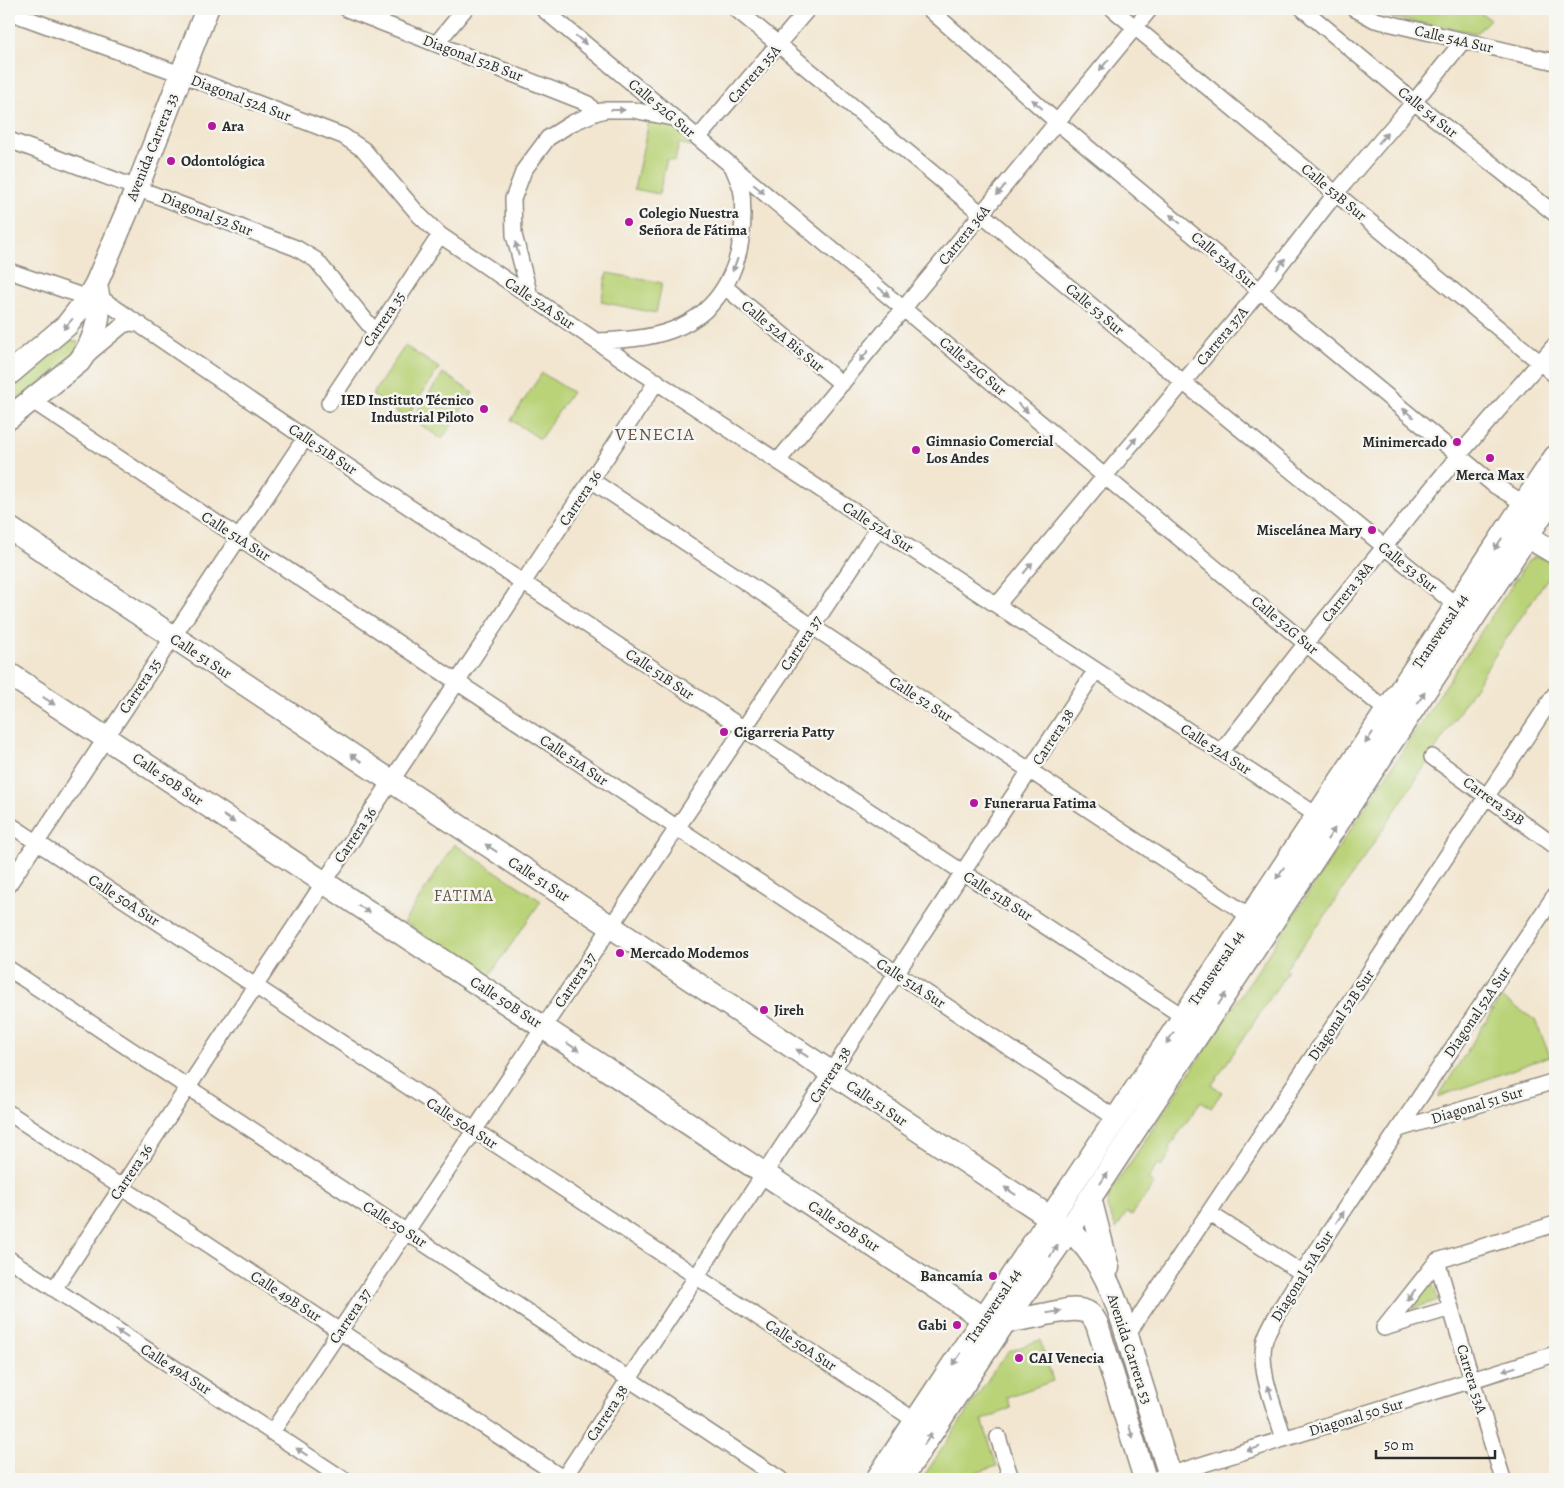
<svg xmlns="http://www.w3.org/2000/svg" width="1564" height="1488" font-family="Alegreya,serif">
<rect width="100%" height="100%" fill="#f6f6f2"/>
<filter id="ink" filterUnits="userSpaceOnUse"><feTurbulence type="fractalNoise" baseFrequency=".02" numOctaves="2"/><feDisplacementMap in="SourceGraphic" scale="10" xChannelSelector="R" yChannelSelector="G"/><feConvolveMatrix kernelMatrix="1 2 1 2 8 2 1 2 1" color-interpolation-filters="sRGB"/></filter>
<filter id="wash" filterUnits="userSpaceOnUse"><feTurbulence type="fractalNoise" baseFrequency=".0096" numOctaves="4" result="noise"/><feDisplacementMap in="SourceGraphic" scale="20" xChannelSelector="R" yChannelSelector="G"/><feGaussianBlur stdDeviation="1.12" result="paint"/><feColorMatrix in="noise" values="0 0 0 0 0 0 0 0 0 0 0 0 0 0 0 0 0 1.4 0 .05"/><feComposite in="paint" operator="in"/></filter>
<g filter="url(#wash)">
<rect width="100%" height="100%" fill="#f2e6d0"/>
<!-- green -->
<path fill="#bad378" stroke="#727f52" d="M1377,9h98l15,10 -13,14 -85,-15z
M650,117l24,7 19,17 -2,5 -12,-3 -4,18 -8,-2 -8,35 -25,-5z
M607,273l55,10 -6,30 -55,-11z
M70,340l8,2 1,9 -70,58v-21z
M405,346l34,22 -33,50 -34,-23z
M443,373l30,20 -31,46 -30,-20z
M542,373l30,19 -32,47 -29,-19z
M1535,557l9,1 11,7v2l-63,93 -64,101 -105,158 -38,50 3,2 -76,114 10,7 -11,16 -10,-7 -33,48 3,3 -9,14 -4,-2 -10,15 6,5 -22,31 -5,-3 -11,17 -9,-22 2,-12 419,-634z
M454,844l87,57 -53,77 -84,-56z
M1501,997l34,23 15,36 -112,41z
M1432,1282l6,18 -26,9z
M1040,1340l13,41 -46,16 4,11 -29,12 15,46 -39,13h-36l79,-119 9,-9z"/>
</g>
<g filter="url(#ink)">
<g fill="none" stroke-linecap="round" stroke-linejoin="round">
<!-- street casing -->
<g stroke="#8e887e" stroke-width="18">
<path id="street" d="M347,9l232,91 9,4 7,9
M543,9l850,707
M736,9l447,373 274,224
M929,9l128,113 437,363 31,19
M1113,9l442,366
M1303,9l111,93 141,112
M1355,9l20,11 180,42
M9,12l177,64 157,60 21,14 55,65 21,20 197,134 681,447
M436,44l29,-35
M698,138l110,-129
M9,140l287,108 20,12 59,72
M9,271l79,27
M725,287l117,97
M530,296l-16,-61 -1,-36 11,-29 24,-32 24,-15 23,-10 10,-3h28l39,8
M99,297l206,141 474,314 405,265
M597,341c26,-1 51,-2 75,-11 51,-19 71,-67 71,-117 -1,-6 0,-13 -1,-19 -1,-9 -6,-18 -9,-26
M89,353l34,-28 7,-2 10,1
M31,400l1086,719
M329,403l111,-168
M778,461l372,-452
M591,480l660,437
M997,605l261,-312 78,-100 78,-91 49,-61
M1221,752l85,-109 153,-188 96,-110
M1432,757l123,89
M9,824l907,597
M9,884l296,-446
M9,969l771,510
M9,1113l555,366
M1399,1129l156,-48
M1209,1213l93,60
M9,1259l334,220
M1437,1261l35,119 31,99
M54,1289l603,-908
M1384,1328l53,-67 118,-37
M1384,1328l67,-20
M1127,1335l428,-641
M272,1432l607,-905
M998,1437l13,42
M1284,1439c-8,-29 -30,-76 -17,-105 8,-19 25,-43 35,-61l253,-378
M563,1479l533,-809
M1156,1479l399,-125"/>
</g>
<!-- secondary casing -->
<g stroke="#8e887e" stroke-width="25">
<path id="secondary" d="M9,374l58,-49 21,-27 8,-14 41,-96 70,-179
M9,418l70,-56c18,-24 24,-49 17,-78
M1519,524c6,14 24,21 36,29
M9,528l1060,702c42,36 54,92 69,143 11,35 22,71 33,106
M9,674l975,645c23,6 50,-3 73,-7 9,-2 18,-4 27,-1 7,2 10,7 13,13l48,155
M1090,1198l18,70
M877,1479l678,-1022
M901,1479l105,-159 63,-90 486,-736"/>
</g>
<!-- street -->
<use href="#street" stroke="#fff" stroke-width="15"/>
<!-- secondary -->
<use href="#secondary" stroke="#fff" stroke-width="22"/>
</g>
<!-- one-way arrows -->
<defs><path id="oneway-solid" d="M-6-.8H1V-3.2L6.5 0L1 3.2V.8H-6Z" transform="scale(1.25)"/></defs>
<g fill="#a0a0a0">
<use href="#oneway-solid" transform="translate(581 40) rotate(40)"/>
<use href="#oneway-solid" transform="translate(1104 65) rotate(129)"/>
<use href="#oneway-solid" transform="translate(1037 104) rotate(-139)"/>
<use href="#oneway-solid" transform="translate(618 110)"/>
<use href="#oneway-solid" transform="translate(1383 138) rotate(-49)"/>
<use href="#oneway-solid" transform="translate(759 189) rotate(40)"/>
<use href="#oneway-solid" transform="translate(1001 190) rotate(130)"/>
<use href="#oneway-solid" transform="translate(1175 219) rotate(-140)"/>
<use href="#oneway-solid" transform="translate(517 249) rotate(-104)"/>
<use href="#oneway-solid" transform="translate(1281 264) rotate(-52)"/>
<use href="#oneway-solid" transform="translate(735 265) rotate(111)"/>
<use href="#oneway-solid" transform="translate(884 292) rotate(40)"/>
<use href="#oneway-solid" transform="translate(68 324) rotate(131)"/>
<use href="#oneway-solid" transform="translate(864 356) rotate(129)"/>
<use href="#oneway-solid" transform="translate(1023 408) rotate(40)"/>
<use href="#oneway-solid" transform="translate(1408 413) rotate(-140)"/>
<use href="#oneway-solid" transform="translate(1132 443) rotate(-50)"/>
<use href="#oneway-solid" transform="translate(1498 544) rotate(124)"/>
<use href="#oneway-solid" transform="translate(1028 568) rotate(-50)"/>
<use href="#oneway-solid" transform="translate(1421 698) rotate(-57)"/>
<use href="#oneway-solid" transform="translate(49 701) rotate(33)"/>
<use href="#oneway-solid" transform="translate(1369 738) rotate(124)"/>
<use href="#oneway-solid" transform="translate(356 758) rotate(-147)"/>
<use href="#oneway-solid" transform="translate(229 819) rotate(34)"/>
<use href="#oneway-solid" transform="translate(1331 834) rotate(-57)"/>
<use href="#oneway-solid" transform="translate(491 848) rotate(-147)"/>
<use href="#oneway-solid" transform="translate(1280 873) rotate(124)"/>
<use href="#oneway-solid" transform="translate(364 909) rotate(34)"/>
<use href="#oneway-solid" transform="translate(1222 999) rotate(-57)"/>
<use href="#oneway-solid" transform="translate(1170 1038) rotate(123)"/>
<use href="#oneway-solid" transform="translate(573 1047) rotate(33)"/>
<use href="#oneway-solid" transform="translate(802 1053) rotate(-147)"/>
<use href="#oneway-solid" transform="translate(1104 1178) rotate(-57)"/>
<use href="#oneway-solid" transform="translate(1010 1191) rotate(-146)"/>
<use href="#oneway-solid" transform="translate(1340 1217) rotate(-56)"/>
<use href="#oneway-solid" transform="translate(1054 1251) rotate(-55)"/>
<use href="#oneway-solid" transform="translate(1411 1295) rotate(129)"/>
<use href="#oneway-solid" transform="translate(1054 1312) rotate(-9)"/>
<use href="#oneway-solid" transform="translate(122 1334) rotate(-147)"/>
<use href="#oneway-solid" transform="translate(957 1359) rotate(124)"/>
<use href="#oneway-solid" transform="translate(1509 1369) rotate(163)"/>
<use href="#oneway-solid" transform="translate(1270 1392) rotate(-107)"/>
<use href="#oneway-solid" transform="translate(1131 1432) rotate(73)"/>
<use href="#oneway-solid" transform="translate(928 1439) rotate(-57)"/>
<use href="#oneway-solid" transform="translate(1253 1449) rotate(163)"/>
<use href="#oneway-solid" transform="translate(302 1452) rotate(-147)"/>
</g>
</g>
<!-- markers -->
<g fill="#b5179e" stroke="#f6f6f2" stroke-width="2">
<circle cx="212" cy="126" r="5"/>
<circle cx="171" cy="161" r="5"/>
<circle cx="629" cy="222" r="5"/>
<circle cx="484" cy="409" r="5"/>
<circle cx="1457" cy="442" r="5"/>
<circle cx="916" cy="450" r="5"/>
<circle cx="1490" cy="458" r="5"/>
<circle cx="1372" cy="530" r="5"/>
<circle cx="724" cy="732" r="5"/>
<circle cx="974" cy="803" r="5"/>
<circle cx="620" cy="953" r="5"/>
<circle cx="764" cy="1010" r="5"/>
<circle cx="993" cy="1276" r="5"/>
<circle cx="957" cy="1325" r="5"/>
<circle cx="1019" cy="1358" r="5"/>
</g>
<g text-anchor="middle" stroke-width="5" stroke-linejoin="round" paint-order="stroke">
<!-- street labels -->
<g font-size="15" fill="#2b2b2b" stroke="#f6f6f2">
<text transform="translate(1454 39) rotate(13)" y="5">Calle 54A Sur</text>
<text transform="translate(473 58) rotate(21)" y="5">Diagonal 52B Sur</text>
<text transform="translate(754 74) rotate(-49)" y="5">Carrera 35A</text>
<text transform="translate(241 98) rotate(21)" y="5">Diagonal 52A Sur</text>
<text transform="translate(662 108) rotate(40)" y="5">Calle 52G Sur</text>
<text transform="translate(1428 112) rotate(39)" y="5">Calle 54 Sur</text>
<text transform="translate(152 147) rotate(-68)" y="5">Avenida Carrera 33</text>
<text transform="translate(1334 192) rotate(40)" y="5">Calle 53B Sur</text>
<text transform="translate(207 214) rotate(21)" y="5">Diagonal 52 Sur</text>
<text transform="translate(964 235) rotate(-51)" y="5">Carrera 36A</text>
<text transform="translate(1224 260) rotate(40)" y="5">Calle 53A Sur</text>
<text transform="translate(540 303) rotate(34)" y="5">Calle 52A Sur</text>
<text transform="translate(1095 309) rotate(40)" y="5">Calle 53 Sur</text>
<text transform="translate(384 319) rotate(-56)" y="5">Carrera 35</text>
<text transform="translate(783 336) rotate(40)" y="5">Calle 52A Bis Sur</text>
<text transform="translate(1222 336) rotate(-50)" y="5">Carrera 37A</text>
<text transform="translate(973 366) rotate(40)" y="5">Calle 52G Sur</text>
<text transform="translate(323 449) rotate(34)" y="5">Calle 51B Sur</text>
<text transform="translate(580 498) rotate(-56)" y="5">Carrera 36</text>
<text transform="translate(878 527) rotate(33)" y="5">Calle 52A Sur</text>
<text transform="translate(236 536) rotate(33)" y="5">Calle 51A Sur</text>
<text transform="translate(1408 567) rotate(39)" y="5">Calle 53 Sur</text>
<text transform="translate(1347 592) rotate(-51)" y="5">Carrera 38A</text>
<text transform="translate(1285 625) rotate(40)" y="5">Calle 52G Sur</text>
<text transform="translate(1440 631) rotate(-56)" y="5">Transversal 44</text>
<text transform="translate(801 643) rotate(-56)" y="5">Carrera 37</text>
<text transform="translate(201 656) rotate(33)" y="5">Calle 51 Sur</text>
<text transform="translate(660 674) rotate(34)" y="5">Calle 51B Sur</text>
<text transform="translate(140 686) rotate(-56)" y="5">Carrera 35</text>
<text transform="translate(921 699) rotate(33)" y="5">Calle 52 Sur</text>
<text transform="translate(1053 737) rotate(-57)" y="5">Carrera 38</text>
<text transform="translate(1216 749) rotate(33)" y="5">Calle 52A Sur</text>
<text transform="translate(574 760) rotate(34)" y="5">Calle 51A Sur</text>
<text transform="translate(168 779) rotate(34)" y="5">Calle 50B Sur</text>
<text transform="translate(1494 801) rotate(36)" y="5">Carrera 53B</text>
<text transform="translate(355 835) rotate(-56)" y="5">Carrera 36</text>
<text transform="translate(539 879) rotate(33)" y="5">Calle 51 Sur</text>
<text transform="translate(998 896) rotate(33)" y="5">Calle 51B Sur</text>
<text transform="translate(124 900) rotate(33)" y="5">Calle 50A Sur</text>
<text transform="translate(1216 968) rotate(-56)" y="5">Transversal 44</text>
<text transform="translate(575 980) rotate(-56)" y="5">Carrera 37</text>
<text transform="translate(911 983) rotate(33)" y="5">Calle 51A Sur</text>
<text transform="translate(506 1002) rotate(33)" y="5">Calle 50B Sur</text>
<text transform="translate(1477 1012) rotate(-56)" y="5">Diagonal 52A Sur</text>
<text transform="translate(1341 1015) rotate(-56)" y="5">Diagonal 52B Sur</text>
<text transform="translate(830 1075) rotate(-57)" y="5">Carrera 38</text>
<text transform="translate(877 1103) rotate(34)" y="5">Calle 51 Sur</text>
<text transform="translate(1477 1105) rotate(-17)" y="5">Diagonal 51 Sur</text>
<text transform="translate(462 1123) rotate(33)" y="5">Calle 50A Sur</text>
<text transform="translate(131 1172) rotate(-56)" y="5">Carrera 36</text>
<text transform="translate(395 1224) rotate(33)" y="5">Calle 50 Sur</text>
<text transform="translate(844 1226) rotate(33)" y="5">Calle 50B Sur</text>
<text transform="translate(1302 1276) rotate(-58)" y="5">Diagonal 51A Sur</text>
<text transform="translate(286 1296) rotate(33)" y="5">Calle 49B Sur</text>
<text transform="translate(993 1306) rotate(-56)" y="5">Transversal 44</text>
<text transform="translate(350 1316) rotate(-56)" y="5">Carrera 37</text>
<text transform="translate(801 1345) rotate(33)" y="5">Calle 50A Sur</text>
<text transform="translate(1130 1349) rotate(72)" y="5">Avenida Carrera 53</text>
<text transform="translate(176 1369) rotate(33)" y="5">Calle 49A Sur</text>
<text transform="translate(1472 1379) rotate(73)" y="5">Carrera 53A</text>
<text transform="translate(607 1413) rotate(-57)" y="5">Carrera 38</text>
<text transform="translate(1356 1417) rotate(-17)" y="5">Diagonal 50 Sur</text>
</g>
<!-- poi labels -->
<g font-size="15" font-weight="bold" fill="#2b2b2b" stroke="#f6f6f2" text-anchor="start">
<text x="222" y="131">Ara</text>
<text x="181" y="166">Odontológica</text>
<text x="639" y="218">Colegio Nuestra<tspan x="639" dy="17">Señora de Fátima</tspan></text>
<text x="474" y="405" text-anchor="end">IED Instituto Técnico<tspan x="474" dy="17">Industrial Piloto</tspan></text>
<text x="926" y="446">Gimnasio Comercial<tspan x="926" dy="17">Los Andes</tspan></text>
<text x="1447" y="447" text-anchor="end">Minimercado</text>
<text x="1490" y="480" text-anchor="middle">Merca Max</text>
<text x="1362" y="535" text-anchor="end">Miscelánea Mary</text>
<text x="734" y="737">Cigarreria Patty</text>
<text x="984" y="808">Funerarua Fatima</text>
<text x="630" y="958">Mercado Modemos</text>
<text x="774" y="1015">Jireh</text>
<text x="983" y="1281" text-anchor="end">Bancamía</text>
<text x="947" y="1330" text-anchor="end">Gabi</text>
<text x="1029" y="1363">CAI Venecia</text>
</g>
<!-- neighbourhood labels -->
<g font-size="16" letter-spacing="1" fill="#685248" stroke="#f6f6f2">
<text x="464" y="901">FATIMA</text>
</g>
<!-- quarter labels -->
<g font-size="18" letter-spacing="1" fill="#685248" stroke="#f6f6f2">
<text x="655" y="440">VENECIA</text>
</g>
</g>
<!-- margin -->
<rect width="1564" height="1488" fill="none" stroke="#f6f6f2" stroke-width="30"/>
<!-- scale -->
<path d="M1376 1450v8h119v-8" fill="none" stroke="#2b2b2b" stroke-width="2.5"/>
<text x="1384" y="1450" font-size="15" fill="#2b2b2b" stroke="#f6f6f2" stroke-width="4" paint-order="stroke">50 m</text>
</svg>
